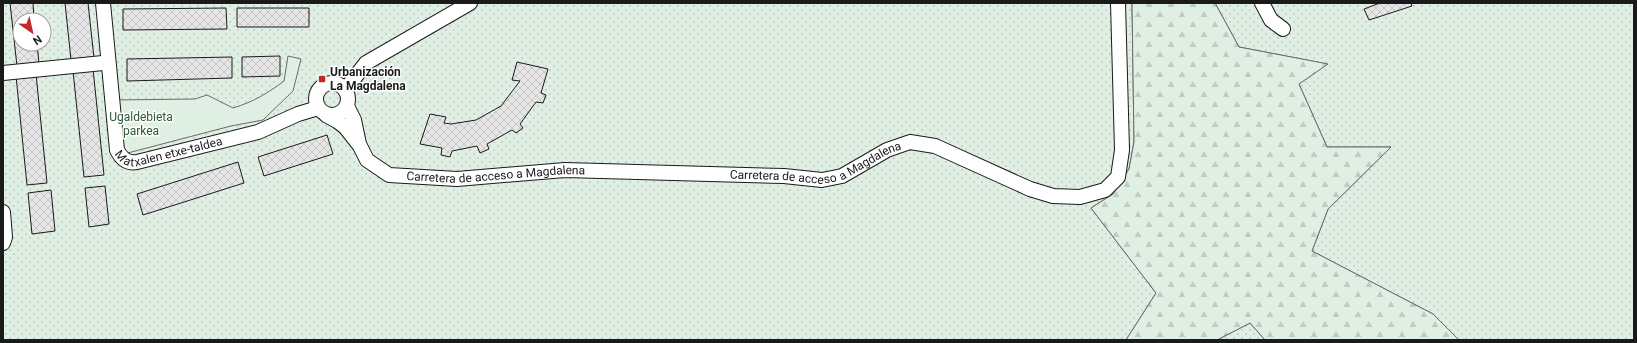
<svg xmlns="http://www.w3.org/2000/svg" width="1637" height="343" font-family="Roboto,sans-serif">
<defs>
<pattern id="grass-dots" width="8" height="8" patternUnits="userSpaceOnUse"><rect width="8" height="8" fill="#e0efe3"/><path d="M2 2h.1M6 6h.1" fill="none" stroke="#c0ccc2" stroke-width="1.8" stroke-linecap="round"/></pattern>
<pattern id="forest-firs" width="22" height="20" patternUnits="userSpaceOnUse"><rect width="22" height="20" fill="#e0efe3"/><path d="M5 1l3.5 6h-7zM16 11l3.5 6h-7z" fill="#c0ccc2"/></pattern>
<pattern id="building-cross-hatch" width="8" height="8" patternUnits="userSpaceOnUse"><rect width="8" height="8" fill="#e6e6e6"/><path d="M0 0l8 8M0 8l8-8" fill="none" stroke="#c5c5c5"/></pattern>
</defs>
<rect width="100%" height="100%" fill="#fff"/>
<!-- grass -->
<path fill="url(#grass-dots)" stroke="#6a6a6a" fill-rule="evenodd" d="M3,3h1129l2,139 -5,27 -16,25 -22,14 65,85 -30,47h-1123zM20,20h24v24h-24z
M1215,3h419v337h-175l-26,-26 -121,-63 16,-42 63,-62h-64l-28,-63 28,-20 -88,-17z
M1250,323l15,17h-48z"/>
<!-- forest -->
<path fill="url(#forest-firs)" stroke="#6a6a6a" d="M1132,3h83l24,44 89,17 -29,20 28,63h64l-63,62 -16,42 121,63 26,26h-194l-15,-17 -33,17h-91l30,-47 -65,-85 22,-14 16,-25 5,-27z"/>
<!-- park -->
<path fill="#e0efe3" stroke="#6a6a6a" d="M288,56l13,3 -8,32 -30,29 -32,6 -111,29 -8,-55 83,-1 12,-4 26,13c20,-6 35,-15 51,-27z"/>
<!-- building -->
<path fill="url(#building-cross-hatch)" stroke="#1a1a1a" d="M10,3h23l1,17h-14v24h17l2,19 -22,3z
M65,3h23l6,55 -23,2z
M1380,3h31l1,3 -43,14 -5,-11z
M226,8l1,21 -104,1v-21z
M237,8h72v19h-72z
M280,56v20l-38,1v-20z
M232,57v21l-105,3v-22z
M517,62l31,7 -7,24 5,2 -3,8 -7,-1 -16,22 3,4 -7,5 -4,-3 -25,14 2,5 -9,4 -3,-7 -25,5 -2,6 -9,-2 1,-7 -22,-4 10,-30 16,3 -2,6 7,1 25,-4 25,-14 19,-25 -8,-1z
M93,69l11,106 -20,2 -11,-106z
M36,74l11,109 -20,2 -11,-109z
M327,135l6,19 -69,22 -6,-19z
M238,162l6,21 -101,32 -6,-21z
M105,186l4,38 -20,3 -4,-39z
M51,190l4,41 -23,3 -4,-41z"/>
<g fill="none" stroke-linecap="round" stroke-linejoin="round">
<!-- minor casing -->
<g stroke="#1a1a1a" stroke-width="16">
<g id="minor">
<path id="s1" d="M103,3l14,147c4,8 10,14 20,12l121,-30 40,-18 20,-6"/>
<path d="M1262,3l9,17 12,9"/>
<path d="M3,73l100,-10"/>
<circle cx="332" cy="99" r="16"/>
<path d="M345,90l21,-27 104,-60"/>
<path d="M347,106l7,14 5,24"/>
<path id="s2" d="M326,115l11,6 8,6 15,19 7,14 22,15 68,4 108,-9 219,6 38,4 20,-4 45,-26 23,-8 25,4 95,43 23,7 27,1 25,-7 13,-13 4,-27 -4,-147"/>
<path d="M3,212l2,25 -2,6"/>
</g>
</g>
<!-- minor -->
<use href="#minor" stroke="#fff" stroke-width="14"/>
</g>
<!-- markers -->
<rect fill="#c62828" stroke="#fff" stroke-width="1.5" x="318" y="75" width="8" height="8" rx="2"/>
<g text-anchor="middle" stroke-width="3" stroke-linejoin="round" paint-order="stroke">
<!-- poi labels -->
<g font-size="12" font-weight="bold" fill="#1a1a1a" stroke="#fff" text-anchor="start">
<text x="330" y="76">Urbanización<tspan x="330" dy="14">La Magdalena</tspan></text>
</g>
<!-- park labels -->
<g font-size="12" fill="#2b5a34" stroke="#fff">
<text x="141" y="121">Ugaldebieta<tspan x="141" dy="14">parkea</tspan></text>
</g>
<!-- street labels -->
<g font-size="12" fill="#1a1a1a" stroke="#fff">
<text dy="4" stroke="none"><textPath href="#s1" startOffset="205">Matxalen etxe-taldea</textPath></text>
<text dy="4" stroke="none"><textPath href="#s2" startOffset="520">Carretera de acceso a Magdalena</textPath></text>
<text dy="4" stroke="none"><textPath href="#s2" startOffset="196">Carretera de acceso a Magdalena</textPath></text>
</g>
</g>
<!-- border -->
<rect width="1637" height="343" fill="none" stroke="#1a1a1a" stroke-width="8"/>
<!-- north arrow -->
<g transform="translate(32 32) rotate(146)"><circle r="19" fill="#ffffff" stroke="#a3a3a3"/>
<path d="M0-3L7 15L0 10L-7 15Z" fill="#c62828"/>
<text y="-6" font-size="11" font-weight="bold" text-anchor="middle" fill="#1a1a1a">N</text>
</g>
</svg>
